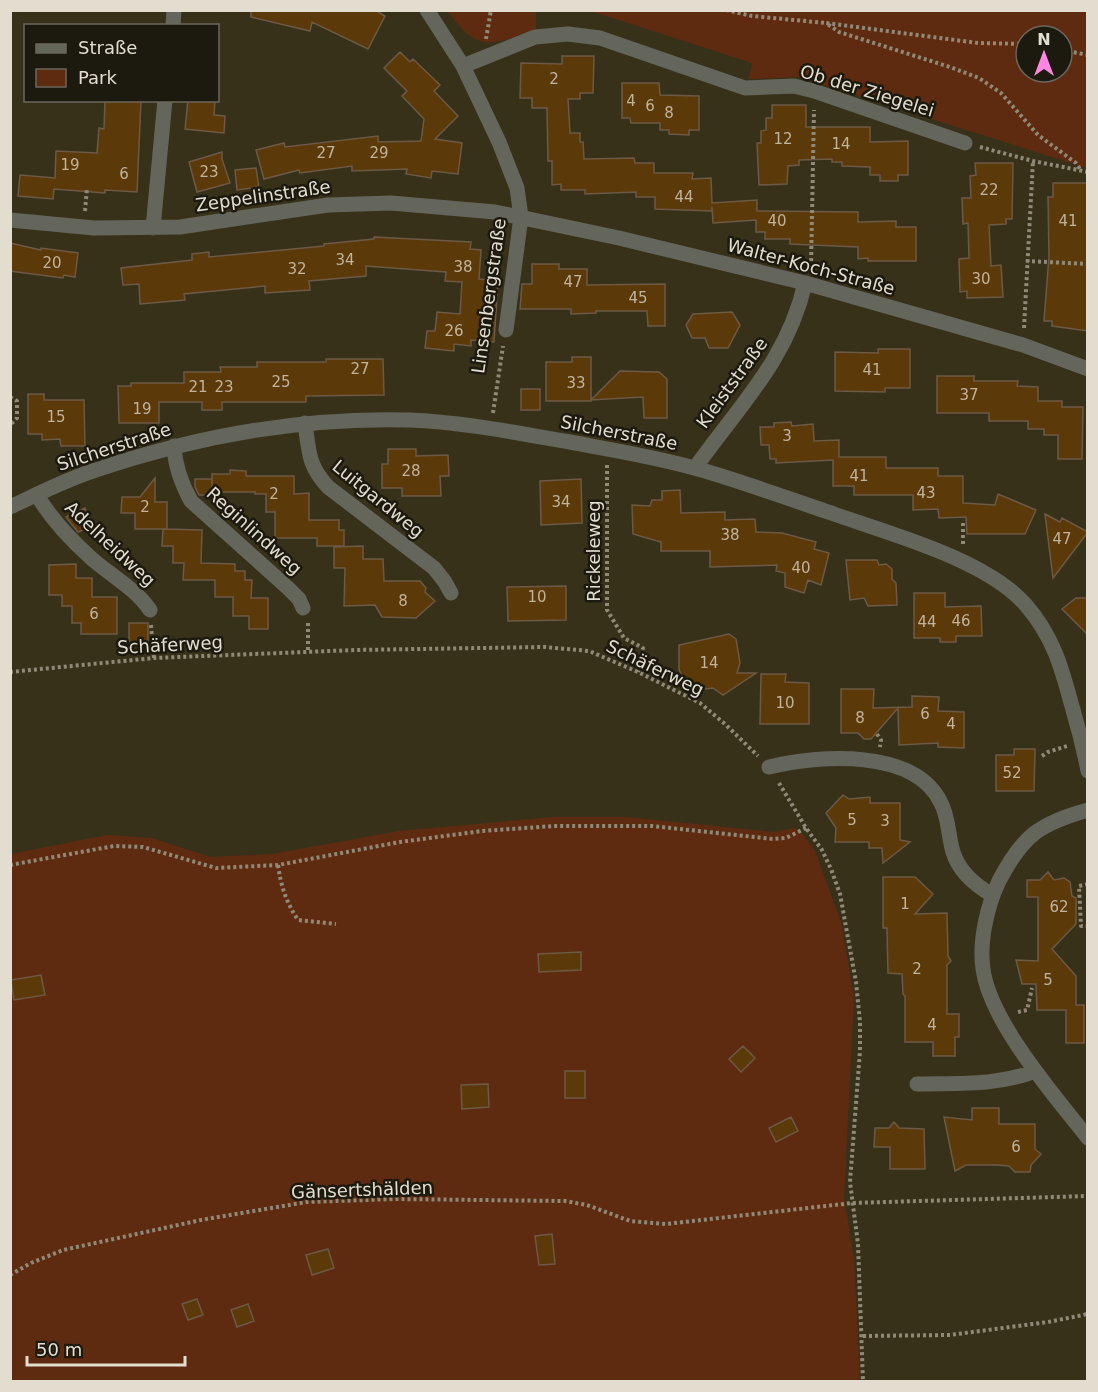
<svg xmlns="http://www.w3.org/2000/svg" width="1098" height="1392" font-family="'DejaVu Sans',sans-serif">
<rect width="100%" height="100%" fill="#38311a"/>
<!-- green -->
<path fill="#5f2b10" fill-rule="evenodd" d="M448,11h88v18c-43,16 -59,25 -88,-18z
M591,11h496v157l-289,-91 -49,2 3,-16zM1026,36h36v36h-36z
M553,817h73l148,15 21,-4 9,8 11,15 26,71 13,76 -10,199 10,63 6,121 -849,1v-528l96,-19 44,3 60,19 61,-3 127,-23z"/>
<!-- building -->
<path fill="#5c3908" stroke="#6c5946" stroke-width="1.5" d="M251,10h124l10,6 -17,33 -56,-27 -2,9 -59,-14z
M400,52l10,10 3,-3 27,26 -6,6 24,25 -23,23 27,4 -4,31 -26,-3 -1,7 -25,-4 1,-5 -55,2v-5l-52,7 -1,-3 -35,9 -8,-29 28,-7 1,4 93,-11v6l43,-1 3,-22 -22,-23 5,-5 -23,-23z
M562,56h32l-1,37h-13v6h-12l2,34h10v9h3l1,17 50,-1 1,5h19v10h39l-1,6 19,-1 1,25 45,-3v11l101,1v10l38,-1v6h20v34h-48v-3l-10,1v-12l-68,-3v-5h-25v-7h-9v-12l-43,3 -1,-16v4l-57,-2v-12h-19v-5l-51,2v-4h-24v-6l-9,1v-24h-4l-1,-53h-15v-10h-12l1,-35 41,1z
M622,83h37l1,12 39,1v34h-10v5l-20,-1v-4h-9v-7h-29l-1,-5h-8z
M105,100h36l-4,92 -32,-2v3l-51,-4 -1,10 -35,-3 2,-21 35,3 1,-27 41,2 2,-25 5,1z
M188,100h27l-1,15 11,1 -1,17 -39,-4z
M772,105h34v22h64v15l38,-1v34h-10v6h-18v-6h-10v-8l-28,-1v-4h-10v-3l-33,1v5l-11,1 -1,18 -28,1 -2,-42h4v-12l5,-1v-12h6z
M222,152v7l8,24 -33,9 -8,-30z
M975,163h38l-1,56h-6v5l-17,1 2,41 10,-1 2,32 -36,1v-7l-7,1 -1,-33 10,-1 -1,-35 -5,1 -1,-26h9l-1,-22 6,-1z
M256,168l3,19 -22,3 -2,-20z
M1053,183h35v148l-36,-5v-5h-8l5,-65 -1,-59h5z
M374,237l97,5 -1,7 11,1 -2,29 19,2 -4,61 -23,-2v6l-17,-2v7l-29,-3 2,-17h8l2,-19 23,2 2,-32 -17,-1 1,-9 -80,-6v10l-57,5 1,9 -45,3v-7l-81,8 1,6 -45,4 -1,-20 -16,1 -2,-17 71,-8v-6l17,-2v5l115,-11v-2l50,-5z
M10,243l31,7v-2l37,5 -3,24 -11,-2 -1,3 -53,-7z
M532,264h27v5h28v16l78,-1v42h-17l-1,-15h-51v2l-25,1v-5h-51l2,-25h10z
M732,312l8,13 -12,23h-19l-4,-10h-13l-6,-13 7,-11z
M878,349h32v39h-25v4l-50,-1v-39l43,1z
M572,357h19v44h-45v-39h26z
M326,359h57l1,36 -78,1v6h-84v8h-20v-8h-43v21h-40l-1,-37h13v-3h53v-11h37l-1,-5h37v-5h69z
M620,371l39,1 8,7v39h-23l-1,-21 -52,3z
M937,376h37v5h44l-1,5 21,1v14h24v6h21l-1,52h-24v-24h-14v-6h-16v-8h-39v-8h-52z
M521,389h19v21h-19z
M28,394h16v6h40l1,46h-24l-1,-7 -18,1v-6h-14z
M791,422l1,4 21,-2 1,17 25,-1v17h47v11h52v8h25v27l32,2 3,-11 38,16 -11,24h-58l-1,-17 -27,1 -1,-9 -25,1v-15h-59v-9h-21v-26l-57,3v-4h-6l-1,-14h-8l-1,-18h14v-4z
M388,449h28v7l32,-1 1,21h-9l1,20h-39v-8h-20v-24h6z
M230,470l16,1v5h48v18l15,-1v27h30v10h5v16h-27v-8h-42v-26h-9v-18h-11v-2h-43v-18h18z
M155,478v24h12v27h-32v-16h-14l1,-16h18z
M195,479h17v16h-13l-4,-8z
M581,479l1,44 -41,2 -1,-44z
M680,490l1,23 44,-1v8l30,-1 1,13 26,1 34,9 -2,7 15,4 -8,32 -13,-5 -4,13 -19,-6v-14l-9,-2 1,-6 -67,2v-16h-49v-9l-28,-8 -1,-29 18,1 2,-6h10v-9z
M85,508l8,18 -15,6 -12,-15z
M1045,514l15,8 2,-4 26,14 -35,46z
M163,529l39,1 -1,33 34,1v7h10v9h7l-1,18h17v31h-19v-13h-16v-19h-18v-17h-32l1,-17h-11v-17h-11z
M363,546v13h20l1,22h36l6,7 -1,4 10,9 -19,17 -34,-1 -7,-12 -31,1 1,-38h-11v-21z
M846,560h31l2,5 7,-1 6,5v10l4,4 1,22 -29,1 -4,-8 -14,2z
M76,564v14h16v19h25v37h-36v-11h-9v-17h-10v-11h-13v-30z
M566,586v34l-58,1 -1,-34z
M914,593h31v14l36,-1 1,30h-26v6h-16v-4h-26z
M1076,598h12v37l-26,-26z
M129,623h19v21h-19z
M729,634l7,5 4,24 -3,10h19l-33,22 -10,-7 -7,1 -3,-4 -9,2 -10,-4 -5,-14v-24z
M761,674h25l-1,8 24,1v41h-49z
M841,689h33l-1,19 39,-1v-11l27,1 -1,14 26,1v36l-26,-1v-4l-39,2 -1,-37 -27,31h-7l-6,-6h-17z
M1014,749h21l-1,42h-38v-36h18z
M843,795l6,4 21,-2v6h30v37l10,2 -27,21 -1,-15h-13v-6h-34l1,-14 -10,-15z
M1048,872l6,8 10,-2 6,4 2,14 4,2v26l-24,25 24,27v29h8v38h-18v-33h-29l-1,-26h-14l-6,-24 22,1v-64h-11v-17h13z
M883,877h32l18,17 -18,20 32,-1 1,43 3,5 -4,4v49h12v23h-4v19h-22v-14h-28v-46l-2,-2 -1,-20 -14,-1 -1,-45h-4z
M581,952v18l-42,2 -1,-18z
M41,975l4,20 -31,5 -3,-20z
M743,1046l12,12 -14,14 -12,-13z
M565,1071h20v27h-20z
M488,1084l1,23 -27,2 -1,-24z
M972,1108h27v16h36v25l6,5 -10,11 -1,7h-15l-6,-6 -12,-1h-31l-11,6 -11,-54 28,3z
M791,1117l7,14 -22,11 -7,-14z
M894,1122l5,6 25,1 1,40h-35v-22h-16l1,-19h14z
M552,1234l3,30 -16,1 -4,-29z
M328,1249l6,19 -22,7 -6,-20z
M197,1299l6,16 -15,5 -6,-16z
M248,1304l6,17 -17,6 -6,-17z"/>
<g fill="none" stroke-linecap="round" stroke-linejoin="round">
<!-- path -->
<path stroke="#8f8977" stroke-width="4" stroke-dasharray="3 3" stroke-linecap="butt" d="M726,10l26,6 74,7
M486,39l5,-29
M1026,44l-48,-1 -152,-20 13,9 111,35 29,11 22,15 37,42 38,28 4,6
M1062,50l26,5
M980,147l53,14 55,11
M85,211l2,-23
M1026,261l62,3
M811,267l3,-157
M1024,328l9,-167
M10,397l7,4v17l-7,7
M493,413l10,-67
M607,465v145l17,28 19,10 -5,24
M963,544v-21
M308,623v29
M151,625l3,33
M10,672l144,-14 201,-8 190,-3 44,4 49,21 62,31 25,21 33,32
M877,734l4,6 -1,7
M1042,756l6,-4 19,-6
M779,783l27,45 16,22 9,19 9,25 16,88 4,40v29l-10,131 8,62 5,138
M10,865l104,-19 29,1 73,21 62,-3 122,-23 82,-11 72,-5h98l121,13 13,-1 20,-10
M278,865c3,21 8,37 20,55l38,4
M1088,884l-9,2 2,40h7
M1018,1012l9,-2 5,-22
M10,1275l21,-12 32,-13 138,-30 106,-18 89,-3 169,2 22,4 43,16 36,3 186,-21 236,-7
M863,1336l87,-1 98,-13 40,-8"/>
<!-- minor -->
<path stroke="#64665b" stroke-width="15" d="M427,10l36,56 36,76 18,46 4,29 -15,113
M173,26l1,-16
M463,66l72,-29 33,-3 32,4 145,50 49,-2 20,5 151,52
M10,220l84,8 86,-1 148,-22 63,-2 104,9 124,26 186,45 218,62 65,24
M153,228l12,-128
M305,423c4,29 3,42 23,64l106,81 11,14 6,11
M174,446c1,21 7,37 17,55l97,87 11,11 4,9
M695,468c44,-62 93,-109 110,-185
M37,495c14,24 33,44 54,63 19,17 44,30 59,52
M10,507c28,-13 57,-28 86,-37 101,-34 207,-53 313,-50 54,2 108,13 161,22 42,8 87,15 128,27 46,13 91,30 136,45 56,20 151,45 191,90 29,33 37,65 48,106 6,20 11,40 15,61
M769,767c50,-12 146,-19 172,36 8,15 7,33 12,49 6,20 22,33 39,43
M1088,810c-49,14 -65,25 -89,71 -12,25 -20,61 -16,88 7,53 72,127 105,169
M917,1084c40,-1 81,2 118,-13"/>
</g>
<g text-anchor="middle" stroke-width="5" stroke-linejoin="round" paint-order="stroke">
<!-- number labels -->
<g font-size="15" fill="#c0b49d">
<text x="554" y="84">2</text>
<text x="631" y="106">4</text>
<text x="650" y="111">6</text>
<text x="669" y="118">8</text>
<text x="783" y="144">12</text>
<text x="841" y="149">14</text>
<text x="326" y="158">27</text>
<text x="379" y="158">29</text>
<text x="70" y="170">19</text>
<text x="209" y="177">23</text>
<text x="124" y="179">6</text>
<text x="989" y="195">22</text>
<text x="684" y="202">44</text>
<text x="777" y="226">40</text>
<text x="1068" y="226">41</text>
<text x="345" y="265">34</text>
<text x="52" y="268">20</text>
<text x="463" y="272">38</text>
<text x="297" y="274">32</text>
<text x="981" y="284">30</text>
<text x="573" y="287">47</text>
<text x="638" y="303">45</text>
<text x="454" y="336">26</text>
<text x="360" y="374">27</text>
<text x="872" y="375">41</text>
<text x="281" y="387">25</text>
<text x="576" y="388">33</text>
<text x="198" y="392">21</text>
<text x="224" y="392">23</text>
<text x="969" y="400">37</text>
<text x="142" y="414">19</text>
<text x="56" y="422">15</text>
<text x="787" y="441">3</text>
<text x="411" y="476">28</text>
<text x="859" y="481">41</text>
<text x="926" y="498">43</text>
<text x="274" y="499">2</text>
<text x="561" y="507">34</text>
<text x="145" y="512">2</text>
<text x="730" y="540">38</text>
<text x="1062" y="544">47</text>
<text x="801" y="573">40</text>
<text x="537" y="602">10</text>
<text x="403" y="606">8</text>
<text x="94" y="619">6</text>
<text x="961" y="626">46</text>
<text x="927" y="627">44</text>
<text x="709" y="668">14</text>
<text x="785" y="708">10</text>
<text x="925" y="719">6</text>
<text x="860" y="723">8</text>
<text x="951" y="729">4</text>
<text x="1012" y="778">52</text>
<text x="852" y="825">5</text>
<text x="885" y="826">3</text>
<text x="905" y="909">1</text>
<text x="1059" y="912">62</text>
<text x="917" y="974">2</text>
<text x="1048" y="985">5</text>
<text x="932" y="1030">4</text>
<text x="1016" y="1152">6</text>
</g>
<!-- street labels -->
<g font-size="18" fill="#e2ddcf" stroke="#1c190f">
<text transform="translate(867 91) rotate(17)" y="6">Ob der Ziegelei</text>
<text transform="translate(263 196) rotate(-8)" y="6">Zeppelinstraße</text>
<text transform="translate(811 267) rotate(15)" y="6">Walter-Koch-Straße</text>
<text transform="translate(489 296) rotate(-82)" y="6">Linsenbergstraße</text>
<text transform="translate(732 383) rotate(-54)" y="6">Kleiststraße</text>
<text transform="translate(619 433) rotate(11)" y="6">Silcherstraße</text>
<text transform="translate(114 447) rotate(-18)" y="6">Silcherstraße</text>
<text transform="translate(378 499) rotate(39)" y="6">Luitgardweg</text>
<text transform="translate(254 531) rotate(42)" y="6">Reginlindweg</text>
<text transform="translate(110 544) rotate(43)" y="6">Adelheidweg</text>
<text transform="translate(594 551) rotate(-90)" y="6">Rickeleweg</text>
<text transform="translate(170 645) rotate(-3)" y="6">Schäferweg</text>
<text transform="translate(655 668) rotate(26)" y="6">Schäferweg</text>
<text transform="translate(362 1190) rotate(-2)" y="6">Gänsertshälden</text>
</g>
</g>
<!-- border -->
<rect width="1098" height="1392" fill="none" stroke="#e2ddcf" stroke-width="24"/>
<!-- legend -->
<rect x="24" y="24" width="195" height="78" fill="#1c190f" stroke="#6b675c" stroke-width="1.5"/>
<rect x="36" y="44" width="30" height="9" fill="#64665b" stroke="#6b675c" stroke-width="1.5"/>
<text x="78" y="54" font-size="18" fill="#e2ddcf">Straße</text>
<rect x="36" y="69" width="30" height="18" fill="#5f2b10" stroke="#6b675c" stroke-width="1.5"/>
<text x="78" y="84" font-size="18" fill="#e2ddcf">Park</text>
<!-- north arrow -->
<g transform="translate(1044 54)"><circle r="28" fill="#1c190f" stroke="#6b675c" stroke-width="1.5"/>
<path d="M0-4.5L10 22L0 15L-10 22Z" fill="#fe85e0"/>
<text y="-9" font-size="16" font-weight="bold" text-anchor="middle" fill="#e2ddcf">N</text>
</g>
<!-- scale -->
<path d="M27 1356v9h158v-9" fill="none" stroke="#e2ddcf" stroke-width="3"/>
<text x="36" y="1356" font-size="18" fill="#e2ddcf" stroke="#1c190f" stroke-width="4.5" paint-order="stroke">50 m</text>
</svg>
